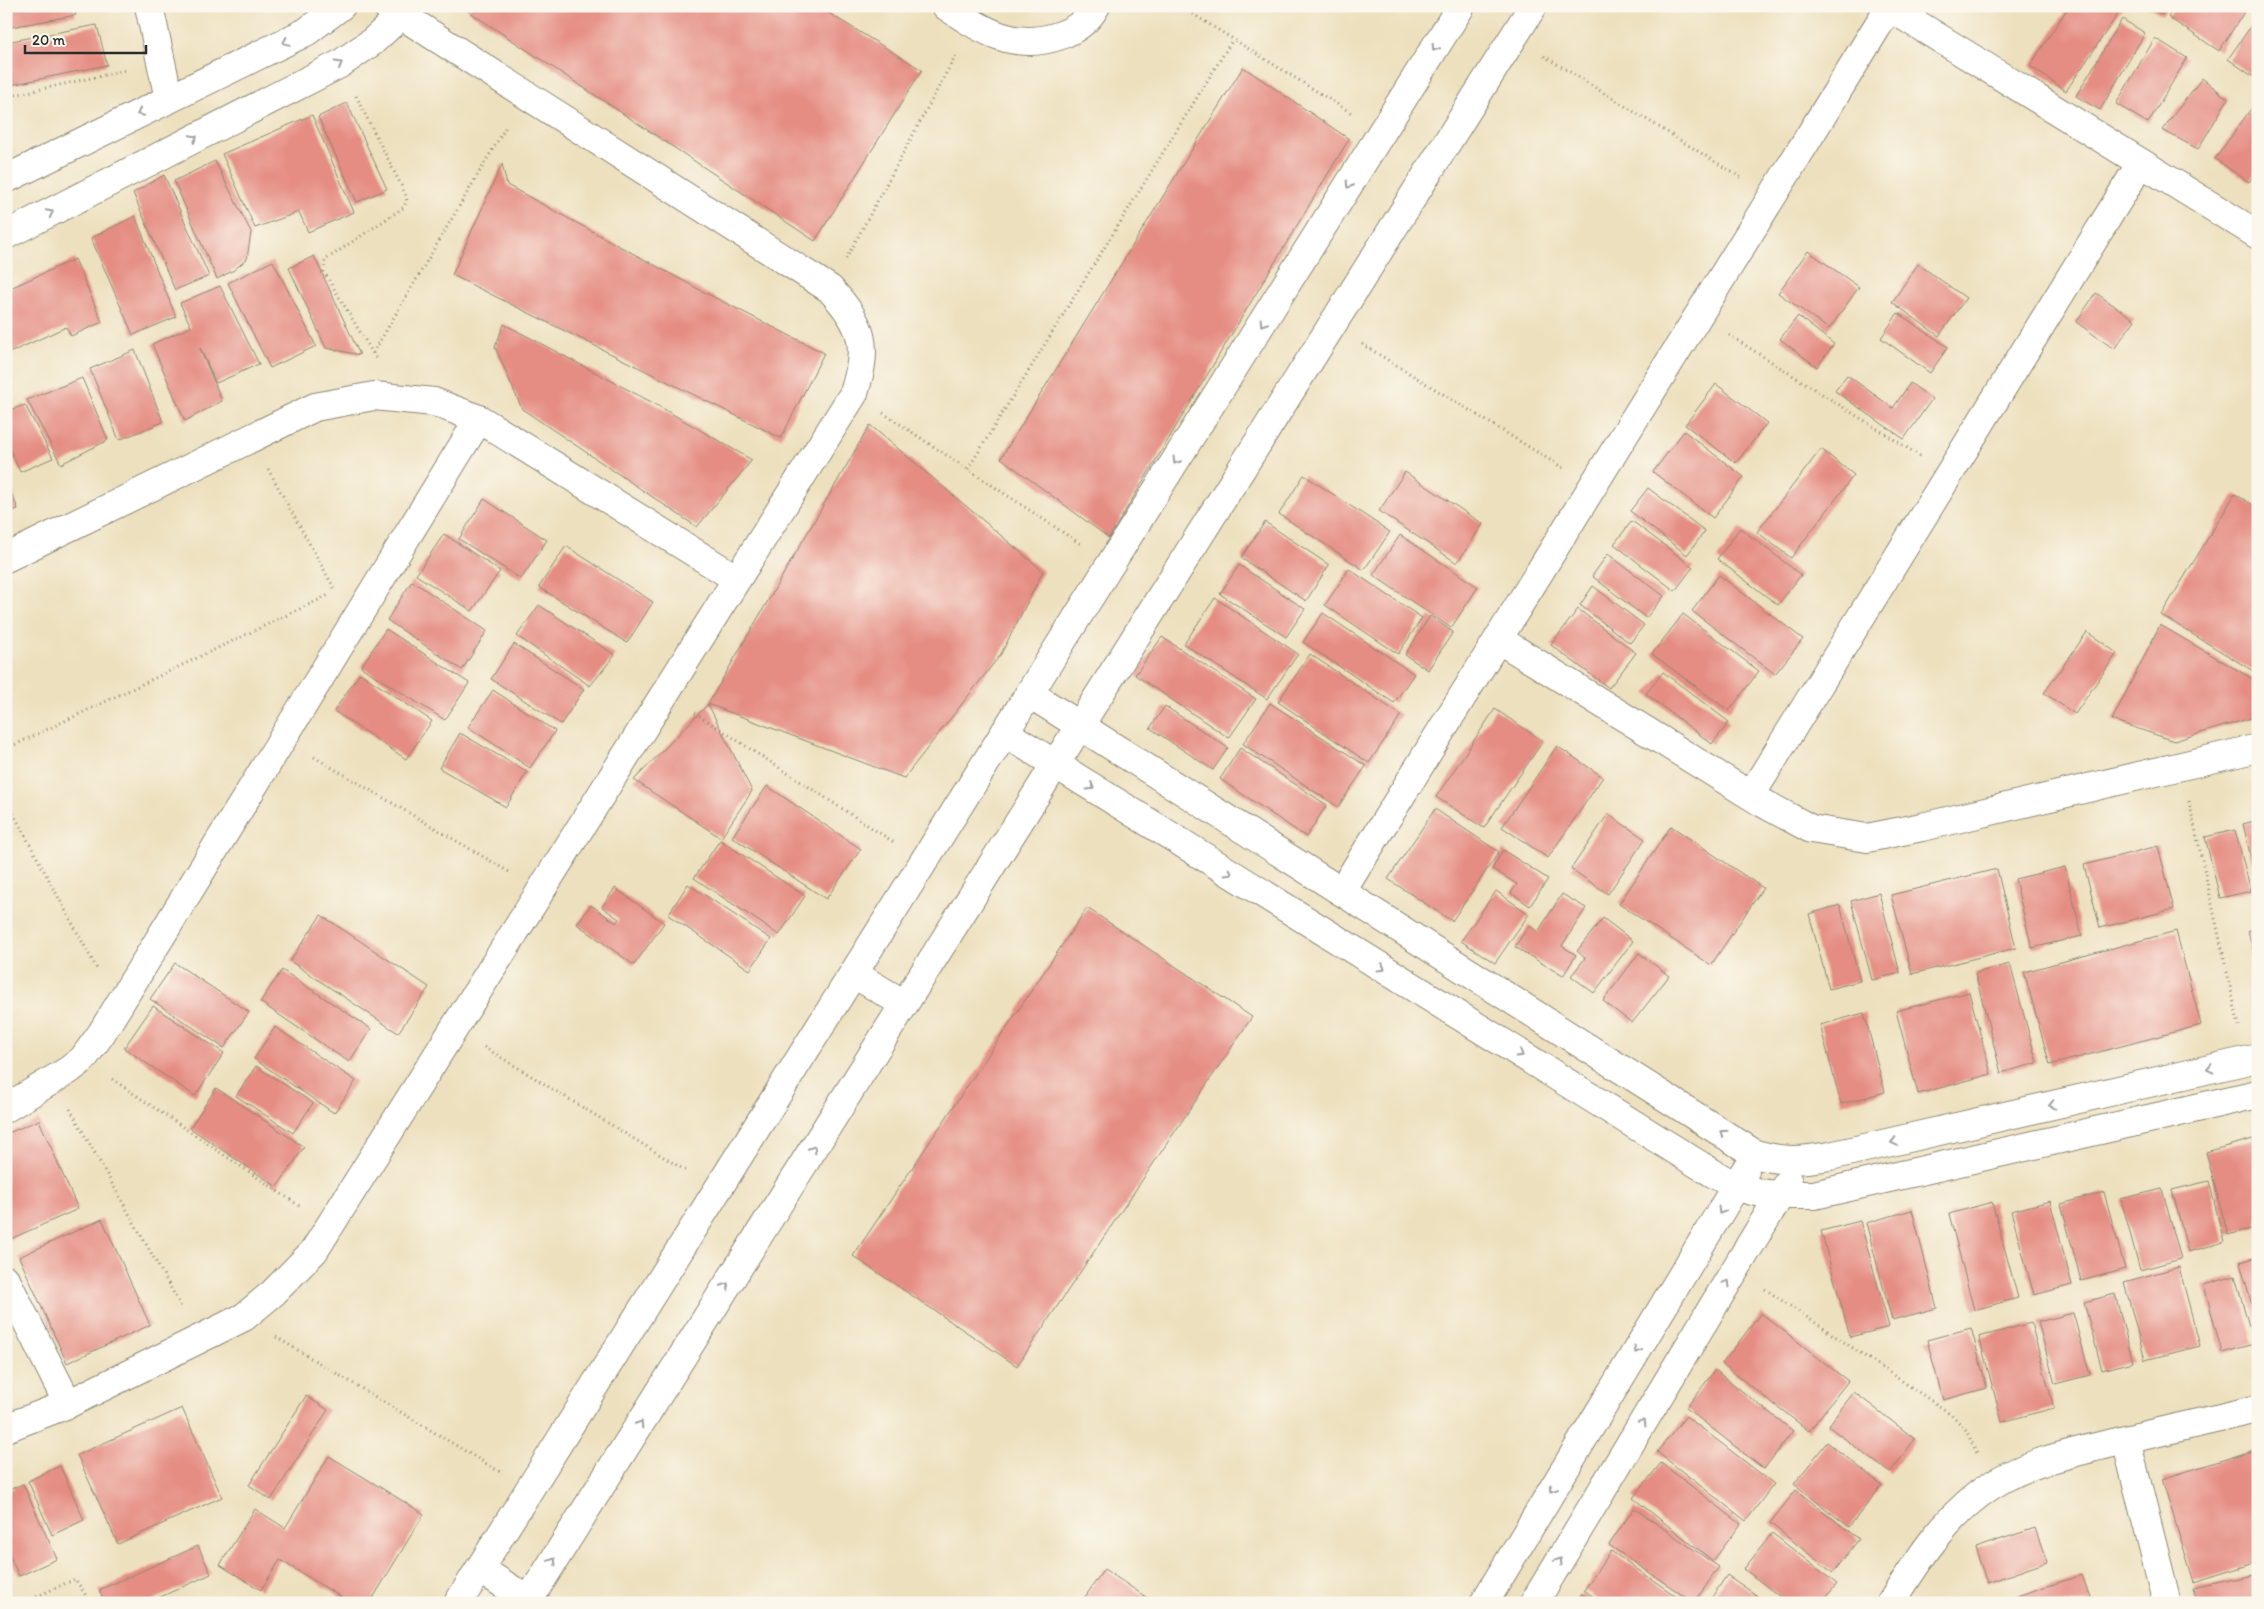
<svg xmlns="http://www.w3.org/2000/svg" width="2264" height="1609" font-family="Itim,sans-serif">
<rect width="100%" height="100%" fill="#fbf7ec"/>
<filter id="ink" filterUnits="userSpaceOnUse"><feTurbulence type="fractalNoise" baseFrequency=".02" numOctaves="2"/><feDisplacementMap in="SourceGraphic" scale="10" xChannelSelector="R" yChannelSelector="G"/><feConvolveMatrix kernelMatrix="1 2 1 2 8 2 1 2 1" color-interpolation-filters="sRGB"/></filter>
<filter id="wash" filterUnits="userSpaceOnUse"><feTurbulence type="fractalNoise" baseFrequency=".0096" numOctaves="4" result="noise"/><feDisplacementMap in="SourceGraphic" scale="20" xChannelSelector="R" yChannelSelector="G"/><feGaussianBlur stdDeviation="1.12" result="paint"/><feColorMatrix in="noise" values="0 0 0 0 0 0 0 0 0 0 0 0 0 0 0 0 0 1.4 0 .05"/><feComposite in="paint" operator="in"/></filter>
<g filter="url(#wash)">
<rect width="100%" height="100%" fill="#ede0be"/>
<g id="blocks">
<!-- building -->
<path fill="#e58d83" d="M6,6h67l3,9 -70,13z
M471,6h346l105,64 -107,171 -347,-230z
M2069,6h49l4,2 -56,83 -36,-25z
M2148,6h19l-5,9z
M2175,6h73l-29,45 -51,-34z
M2258,16v58l-3,4 -27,-19z
M2122,19l23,14 -45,77 -24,-14z
M97,25l10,40 -101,21v-44z
M2155,38l32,20 -39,65 -32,-19z
M1243,67l106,72 -240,399 -108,-80z
M2202,78l26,21 -30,50 -36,-19z
M2256,102l2,1v66l-9,13 -34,-23z
M347,103l40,86 -30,13 -39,-85z
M312,115l42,97 -46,20 -9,-20 -44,16 -33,-74z
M215,161l36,71 -4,27 -13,11 -17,9 -43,-98z
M502,164l5,21 195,106 122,62 -43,85 -329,-163z
M164,175l45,101 -34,14 -42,-97z
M135,216l41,101 -43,18 -42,-97z
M1808,251l51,36 -30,42 -51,-36z
M314,256l46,99 -34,-7 -37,-80z
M75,259l27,63 -31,14 -5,-9 -57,26 -3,-6v-57z
M273,261l43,85 -46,22 -42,-85z
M1918,264l48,34 -27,38 -47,-34z
M220,286l39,78 -43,19 -16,-35 22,53 -37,20 -33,-77 39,-17 -11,-24z
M2096,293l39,27 -21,29 -38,-27z
M1898,313l50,34 -18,26 -49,-35z
M1798,316l36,28 -17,23 -37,-28z
M504,324l151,80 97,56 -55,67 -175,-118 -27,-62z
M135,350l28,72 -44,18 -29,-71z
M1847,375l46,33 17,-25 22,16 -28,40 -69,-48z
M82,378l26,62 -47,24 -34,-64z
M1716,384l51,39 -31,40 -51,-38z
M25,405l28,53 -33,14 -14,-31v-30z
M870,425l173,146 -42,83 -97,124 -196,-74z
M1684,431l60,46 -31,41 -60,-46z
M1821,449l33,26 -63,83 -34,-26z
M1405,472l78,52 -26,39 -78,-52z
M1304,475l86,57 -26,38 -85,-56z
M6,480l12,29 -12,4z
M1648,488l57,43 -18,24 -57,-44z
M2235,494l23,14v166l-97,-59z
M484,499l63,41 -26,39 -62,-40z
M1632,521l61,46 -18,24 -61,-47z
M1265,522l64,43 -23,36 -65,-43z
M1740,528l61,47 -23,30 -61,-46z
M444,534l56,37 -28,40 -56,-36z
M1400,535l78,52 -27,41 -78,-53z
M566,546l87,56 -26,41 -88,-56z
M1608,554l56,42 -18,22 -54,-42z
M1239,565l66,44 -19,28 -66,-43z
M1349,569l73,49 -24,36 -73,-49z
M1719,575l84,64 -28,35 -83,-63z
M412,581l75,50 -25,39 -75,-50z
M1593,586l51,39 -14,18 -50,-38z
M1215,598l83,56 -31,45 -83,-55z
M539,605l76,50 -25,31 -73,-50z
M1578,609l58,44 -27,35 -58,-43z
M1323,613l91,61 -20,29 -91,-61z
M1683,614l76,57 -30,40 -77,-57z
M1430,616l23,16 -25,38 -23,-15z
M2160,625l98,57v34l-84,25 -62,-21z
M386,629l83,54 -24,37 -84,-53z
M2087,632l30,21 -42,61 -31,-21z
M1162,637l94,62 -27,39 -94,-63z
M514,644l70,45 -23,35 -70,-45z
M1310,654l91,61 -32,48 -91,-61z
M1663,672l66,50 -17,22 -66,-50z
M360,673l72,48 -26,38 -72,-48z
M493,690l62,41 -25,37 -62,-41z
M1270,703l96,63 -28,41 -95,-63z
M708,704l44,87 -31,47 -87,-58z
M1165,706l63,42 -15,22 -63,-42z
M1495,709l48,32 -59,87 -48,-31z
M460,733l67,39 -21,35 -67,-39z
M1557,746l46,31 -55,81 -46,-31z
M1240,748l87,57 -21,32 -86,-58z
M767,786l94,63 -35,50 -94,-62z
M1435,809l64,43 -47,69 -64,-42z
M1608,814l37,25 -37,55 -37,-25z
M2258,820v63h-1l-14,-59z
M1671,826l92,62 -52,77 -92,-61z
M2235,830l16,61 -31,7 -15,-61z
M720,840l85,56 -26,39 -85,-57z
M2158,846l16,63 -74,19 -16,-63z
M1503,850l45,29 -18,27 -19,-13 6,-9 -25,-15z
M2065,867l17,69 -50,12 -17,-69z
M1997,869l19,79 -104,26 -21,-79z
M688,884l83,55 -21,31 -82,-55z
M615,888l49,35 -30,42 -57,-41 14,-19 25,18 3,-4 -17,-12z
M1496,891l33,23 -34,49 -34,-22z
M1879,893l21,80 -28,7 -21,-79z
M1562,894l24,14 -24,38 14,9 -13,21 -48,-29 14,-22 9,7z
M1840,905l20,76 -31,8 -20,-75z
M1087,908l165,109 -235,349 -164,-110z
M321,915l108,72 -31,46 -108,-72z
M1603,918l30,23 -39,52 -23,-17 14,-18 -8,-7z
M2258,928v40h-1l-9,-37z
M2176,931l25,94 -151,40 -26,-93z
M1639,953l30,23 -37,47 -29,-22z
M175,963l74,49 -25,36 -74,-49z
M2010,964l27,99 -36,10 -26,-100z
M282,970l89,59 -22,33 -89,-60z
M1969,992l22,82 -73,20 -22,-83z
M153,1006l71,47 -29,43 -71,-48z
M1864,1013l21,79 -44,12 -21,-79z
M275,1027l81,54 -22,32 -80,-54z
M256,1066l57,37 -20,30 -57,-37z
M216,1088l88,59 -27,40 -87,-59z
M39,1120l39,89 -72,32v-107z
M2253,1139l5,17v71l-30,8 -22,-83z
M2209,1181l15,61 -36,10 -16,-62z
M2162,1189l19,70 -41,11 -19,-71z
M2104,1192l21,77 -44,12 -20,-77z
M2050,1201l22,84 -38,10 -23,-84z
M1992,1202l26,96 -44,12 -25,-96z
M1912,1210l25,98 -45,12 -26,-97z
M102,1219l48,106 -83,38 -48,-106z
M1860,1221l29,106 -39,10 -29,-106z
M2258,1257v66h-1l-17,-61z
M2179,1267l21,79 -55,14 -21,-78z
M2235,1276l19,68 -32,9 -18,-68z
M2115,1294l18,68 -31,8 -18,-68z
M1761,1313l87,68 -39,50 -87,-67z
M2073,1313l17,62 -35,9 -17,-62z
M2031,1323l23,85 -52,14 -23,-85z
M1971,1328l16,60 -44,12 -16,-60z
M1715,1370l78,61 -29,38 -78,-61z
M1854,1392l61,47 -25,34 -62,-47z
M306,1396l22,14 -57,90 -22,-15z
M182,1408l40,89 -104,47 -41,-89z
M1686,1416l88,68 -28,37 -89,-69z
M1827,1442l55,43 -33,42 -55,-43z
M2258,1449v113l-64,20 -32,-103z
M329,1456l95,58 -54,89h-19l-71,-43 -19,30 -41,-25 35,-56 30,19z
M1661,1463l80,61 -28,37 -80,-63z
M60,1466l24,54 -32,15 -24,-54z
M23,1484l34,75 -38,17 -13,-28v-57z
M1796,1490l63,49 -26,34 -63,-50z
M1634,1508l85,59 -25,36 -85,-58z
M2035,1528l12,34 -60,21 -12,-35z
M1772,1533l65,51 -16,19h-33l-44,-34z
M198,1546l13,28 -64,29h-42l-6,-13z
M1611,1551l75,52h-84l-18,-13z
M1104,1569l51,34h-74z
M2258,1574v29h-61l-3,-15z
M1727,1575l41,28h-60z
M2082,1575l10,28h-93l-1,-1z
M1582,1594l13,9h-19z"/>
</g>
</g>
<g filter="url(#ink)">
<use href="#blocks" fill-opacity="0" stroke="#8c8674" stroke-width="1"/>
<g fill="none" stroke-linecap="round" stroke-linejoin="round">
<!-- street casing -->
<g stroke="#8c8674" stroke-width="30">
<path id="street" d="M149,6l20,93
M946,6c38,25 69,46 115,29 16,-6 27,-14 35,-29
M1889,7l369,228
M6,179l300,-147 35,-26
M6,235l334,-171 32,-22 39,-36
M6,558l309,-151 59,-11 60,6 45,17 258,160
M1498,639l263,163 50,27 56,9 55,-11 336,-79
M1030,694l725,460c28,8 46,7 75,2l428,-98
M1005,733l696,433c11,6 22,14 34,19 25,12 52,10 79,10l444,-101
M1751,795l390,-632
M1342,891l548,-885
M854,974l50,30
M6,1108l63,-38 14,-11 18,-25 378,-615
M6,1280l62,124
M6,1428l62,-24 176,-87 29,-24 41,-42 540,-858c15,-48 10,-67 -24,-104l-443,-283
M2126,1440l41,163
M480,1569l53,34
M458,1603l1003,-1597
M527,1603l1006,-1597
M1484,1603l261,-432
M1534,1603l254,-421
M1891,1603c25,-40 50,-80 88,-109 40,-31 93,-41 142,-53 45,-11 91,-21 137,-32"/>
</g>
<!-- path -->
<path stroke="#8c8674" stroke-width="3" stroke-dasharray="1 4" stroke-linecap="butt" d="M1180,6l173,108
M1544,56l199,123
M356,96l49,97 2,8 -4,7 -78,52 -1,12 53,88
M6,97l121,-27
M846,259l110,-204
M1729,335l191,121
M1362,344l201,124
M373,353l134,-228
M883,413l199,132
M268,469l66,119
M968,469l265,-430
M695,713l200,130
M6,749l323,-154
M314,757l197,116
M6,800l92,171
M2189,801l50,225
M484,1047l204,125
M112,1079l189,128
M70,1109l112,199
M1765,1289l186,125 15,16 11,23
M276,1337l224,135
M23,1603l52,-24 16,24"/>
<!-- street -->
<use href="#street" stroke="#fff" stroke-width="28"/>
</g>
<!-- one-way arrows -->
<defs><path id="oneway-chevron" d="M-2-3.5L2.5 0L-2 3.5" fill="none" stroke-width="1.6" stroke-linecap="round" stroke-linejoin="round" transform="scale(1.25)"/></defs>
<g stroke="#a0a0a0">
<use href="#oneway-chevron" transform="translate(286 42) rotate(154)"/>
<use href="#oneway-chevron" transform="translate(1435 48) rotate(122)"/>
<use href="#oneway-chevron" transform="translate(339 64) rotate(-30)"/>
<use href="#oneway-chevron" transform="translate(140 113) rotate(154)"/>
<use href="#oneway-chevron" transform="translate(194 138) rotate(-27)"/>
<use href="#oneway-chevron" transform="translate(1349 185) rotate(122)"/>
<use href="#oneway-chevron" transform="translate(50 213) rotate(-27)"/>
<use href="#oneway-chevron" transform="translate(1263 323) rotate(122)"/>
<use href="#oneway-chevron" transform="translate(1176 461) rotate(122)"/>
<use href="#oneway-chevron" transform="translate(1091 787) rotate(32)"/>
<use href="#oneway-chevron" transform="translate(1229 873) rotate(32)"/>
<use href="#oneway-chevron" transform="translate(1382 968) rotate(32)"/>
<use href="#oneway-chevron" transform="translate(1520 1054) rotate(32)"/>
<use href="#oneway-chevron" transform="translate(2210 1069) rotate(167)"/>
<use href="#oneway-chevron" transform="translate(2052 1105) rotate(167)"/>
<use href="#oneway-chevron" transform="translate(1723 1133) rotate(-147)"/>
<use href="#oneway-chevron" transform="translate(1894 1142) rotate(167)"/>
<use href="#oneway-chevron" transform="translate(813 1149) rotate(-58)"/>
<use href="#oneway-chevron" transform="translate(1721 1211) rotate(121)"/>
<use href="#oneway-chevron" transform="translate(1727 1283) rotate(-59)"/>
<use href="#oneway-chevron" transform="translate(726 1286) rotate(-58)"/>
<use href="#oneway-chevron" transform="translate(1637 1350) rotate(121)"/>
<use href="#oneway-chevron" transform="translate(1643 1422) rotate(-59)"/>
<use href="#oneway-chevron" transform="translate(640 1424) rotate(-58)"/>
<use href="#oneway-chevron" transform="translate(1553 1489) rotate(121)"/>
<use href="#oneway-chevron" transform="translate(553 1561) rotate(-58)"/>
<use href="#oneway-chevron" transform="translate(1559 1561) rotate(-59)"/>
</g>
</g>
<!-- margin -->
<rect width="2264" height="1609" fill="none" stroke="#fbf7ec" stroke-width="25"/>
<!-- scale -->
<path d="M25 45v8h121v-8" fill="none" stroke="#2b2b2b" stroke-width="2.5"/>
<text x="32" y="45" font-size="15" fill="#2b2b2b" stroke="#fbf7ec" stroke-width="4" paint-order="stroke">20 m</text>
</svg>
